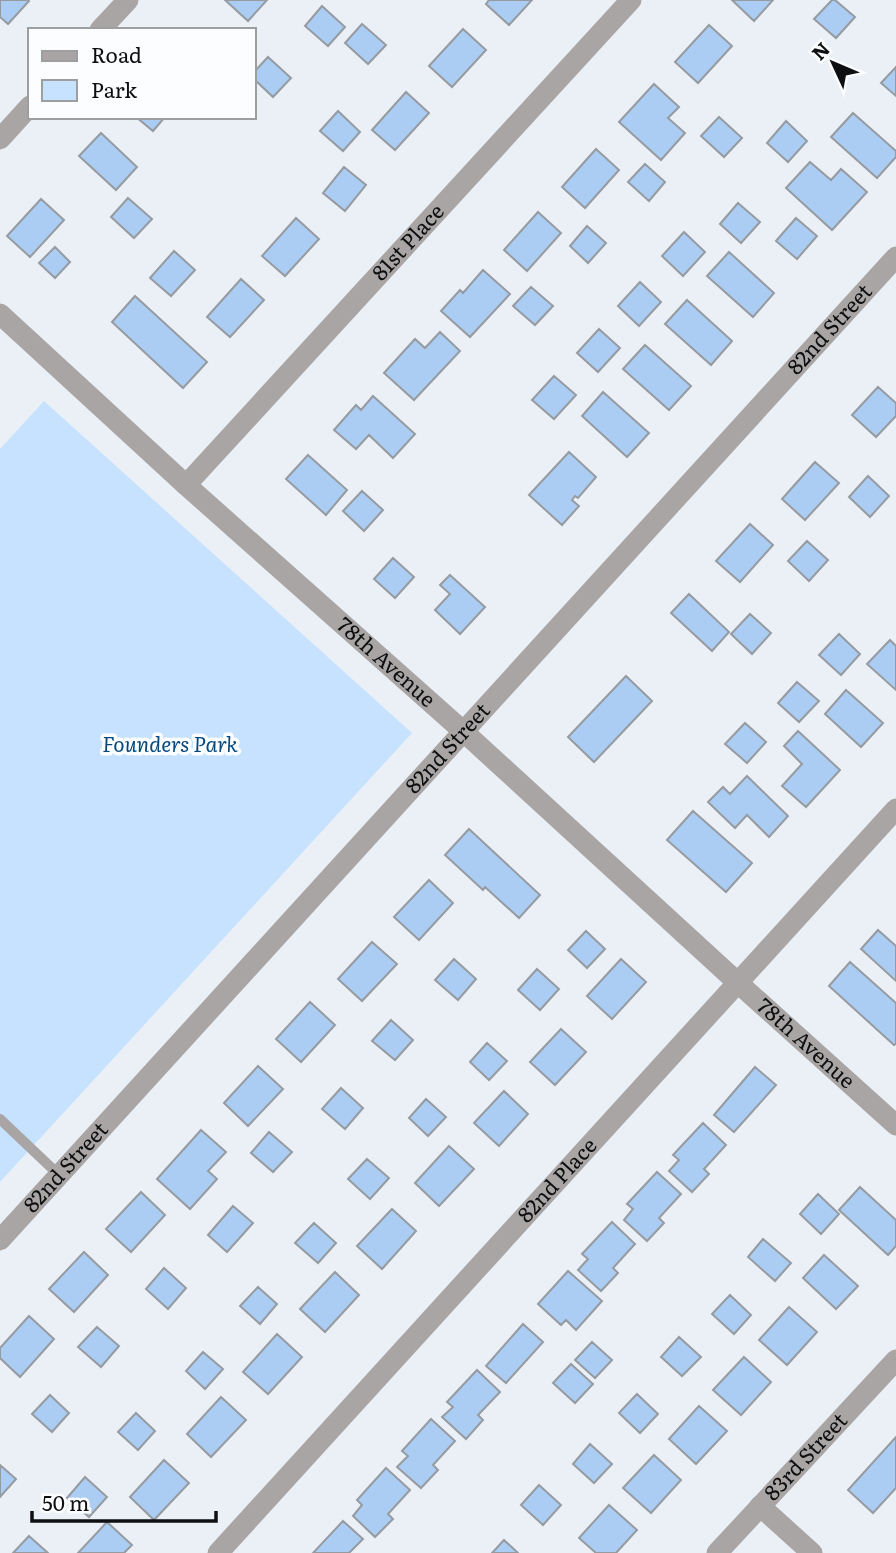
<svg xmlns="http://www.w3.org/2000/svg" width="896" height="1553" font-family="Literata,serif">
<rect width="100%" height="100%" fill="#ebf0f7"/>
<!-- green -->
<path fill="#c7e2ff" d="M44,401l368,332 -412,449v-733z"/>
<!-- building -->
<path fill="#abcdf3" stroke="#959ba0" stroke-width="2" d="M0,0h28l1,1 -21,23 -8,-7z
M225,0h42l-19,21z
M489,0h43l-23,25 -23,-21z
M732,0h41l-19,21z
M832,0h3l20,17 -19,21 -22,-19z
M322,6l23,21 -17,19 -23,-20z
M362,24l24,21 -18,19 -23,-21z
M709,25l23,21 -34,37 -23,-21z
M463,29l23,21 -34,37 -23,-21z
M268,57l23,21 -18,19 -19,-18v-7z
M896,67v29l-15,-13z
M654,84l25,23 -11,11 17,15 -24,27 -42,-38z
M406,92l23,21 -34,37 -23,-20z
M338,111l22,21 -17,19 -23,-20z
M853,113l43,38v6l-19,21 -46,-41z
M136,117h29l-12,14z
M719,117l23,21 -18,19 -23,-21z
M786,121l21,20 -19,21 -21,-19z
M101,133l36,34 -21,23 -37,-34z
M596,149l23,21 -34,38 -23,-21z
M810,162l21,18 10,-11 26,23 -35,38 -46,-42z
M645,164l20,18 -16,19 -21,-19z
M344,167l22,18 -21,26 -22,-18z
M128,198l24,21 -18,19 -23,-21z
M41,199l23,21 -34,37 -23,-21z
M738,203l22,19 -19,21 -21,-19z
M538,212l23,21 -34,38 -23,-21z
M296,218l23,21 -34,37 -23,-20z
M796,218l21,18 -20,23 -21,-18z
M587,226l19,17 -18,20 -18,-17z
M684,232l21,20 -22,24 -21,-20z
M55,247l15,15 -15,16 -16,-15z
M174,251l21,19 -24,26 -21,-18z
M729,252l45,41 -21,24 -46,-41z
M483,270l27,24 -40,43 -29,-26 19,-21 3,3z
M241,279l23,21 -34,37 -23,-20z
M640,282l21,20 -22,24 -21,-20z
M531,287l22,19 -18,19 -22,-19z
M135,296l72,66 -24,26 -71,-66z
M687,300l45,41 -21,24 -46,-41z
M599,329l21,19 -22,24 -21,-19z
M440,332l20,19 -46,49 -30,-27 31,-34 10,9z
M645,345l46,41 -22,24 -46,-41z
M554,376l22,19 -22,24 -22,-19z
M878,387l18,16v13l-20,21 -24,-22z
M603,392l46,41 -22,24 -45,-41z
M373,396l42,38 -22,24 -24,-23 -13,14 -22,-19 22,-25 5,5z
M569,452l27,25 -18,21 -3,-2 -3,4 7,6 -17,19 -33,-30z
M308,455l39,35 -21,25 -40,-36z
M815,462l24,21 -34,37 -23,-21z
M868,476l21,20 -19,21 -21,-20z
M362,491l21,19 -19,21 -21,-20z
M750,524l23,21 -33,37 -24,-21z
M807,541l21,19 -19,21 -21,-20z
M393,558l21,19 -19,21 -21,-19z
M450,575l35,32 -25,27 -25,-24 15,-16 -10,-9z
M689,594l40,38 -17,19 -41,-38z
M750,614l21,19 -19,21 -21,-20z
M839,634l21,20 -19,21 -22,-20z
M890,640l6,6v44l-29,-26z
M626,676l26,25 -58,61 -26,-25z
M797,682l22,19 -20,21 -21,-19z
M846,690l37,33 -22,24 -36,-33z
M745,723l21,19 -19,21 -22,-19z
M798,731l42,39 -34,37 -24,-21 20,-22 -18,-18z
M747,776l41,40 -19,21 -22,-22 -12,13 -27,-26 15,-15 7,7z
M693,811l59,52 -26,29 -59,-52z
M469,829l71,66 -21,23 -34,-31 -2,3 -38,-35z
M429,880l24,23 -34,37 -25,-23z
M878,930l18,16v35l-35,-32z
M586,931l19,18 -18,19 -19,-18z
M372,942l25,22 -35,37 -24,-22z
M454,959l22,20 -18,21 -23,-20z
M621,959l25,23 -34,37 -25,-23z
M850,962l46,41v41l-2,1 -65,-59z
M537,969l22,20 -19,21 -22,-20z
M310,1002l25,23 -34,37 -25,-23z
M391,1020l22,20 -18,20 -23,-19z
M561,1029l25,23 -31,33 -25,-23z
M487,1043l20,18 -18,19 -19,-18z
M258,1066l25,23 -35,37 -24,-23z
M755,1067l21,18 -42,47 -20,-17z
M341,1088l22,20 -18,21 -23,-20z
M504,1091l24,23 -29,32 -25,-23z
M426,1099l20,18 -18,19 -19,-18z
M703,1123l23,22 -22,24 5,5 -17,18 -23,-21 10,-11 -6,-5z
M201,1130l25,22 -18,19 9,8 -27,30 -33,-30z
M269,1132l23,20 -19,20 -22,-19z
M449,1146l25,23 -35,37 -24,-23z
M367,1159l22,19 -19,21 -22,-20z
M657,1172l24,22 -22,24 5,5 -17,18 -23,-21 9,-11 -6,-5z
M860,1187l36,33v26l-8,9 -49,-45z
M141,1192l24,23 -34,37 -25,-23z
M818,1194l21,20 -18,20 -21,-20z
M233,1206l20,17 -26,29 -19,-17z
M392,1209l24,22 -34,38 -25,-23z
M612,1222l23,22 -22,24 5,5 -17,18 -23,-21 10,-11 -6,-5z
M314,1223l22,20 -18,20 -23,-20z
M763,1239l28,24 -16,18 -27,-24z
M84,1252l24,23 -34,37 -25,-23z
M824,1255l34,31 -22,23 -33,-31z
M164,1268l22,20 -18,21 -22,-20z
M568,1271l34,30 -26,29 -10,-10 -5,5 -23,-21z
M335,1272l24,23 -34,37 -25,-23z
M258,1287l19,17 -17,20 -20,-18z
M730,1295l21,20 -17,19 -22,-20z
M789,1307l28,25 -30,33 -28,-25z
M29,1316l25,23 -34,38 -20,-19v-10z
M523,1324l20,18 -37,41 -20,-17z
M97,1327l22,19 -18,21 -23,-20z
M277,1334l25,23 -34,37 -25,-22z
M679,1337l22,20 -19,19 -21,-19z
M592,1342l20,18 -17,18 -20,-18z
M203,1352l20,17 -18,20 -19,-18z
M744,1357l27,25 -30,33 -28,-25z
M571,1364l22,20 -18,19 -22,-20z
M477,1370l23,22 -22,23 5,5 -17,19 -24,-22 11,-10 -6,-5z
M637,1394l21,20 -18,19 -21,-20z
M50,1395l19,18 -17,19 -20,-18z
M221,1397l25,23 -35,37 -24,-23z
M699,1406l28,25 -31,33 -27,-25z
M136,1413l19,18 -17,19 -20,-18z
M431,1419l24,22 -22,24 5,5 -17,18 -24,-21 11,-11 -6,-5z
M896,1437v51l-23,25 -25,-23z
M590,1444l22,20 -18,19 -21,-19z
M654,1455l27,25 -30,33 -28,-25z
M164,1460l25,23 -35,37 -24,-23z
M0,1465l16,14 -16,18z
M386,1468l24,22 -22,24 5,5 -18,18 -22,-21 9,-11 -5,-5z
M85,1477l22,20 -18,20 -22,-19z
M539,1485l22,20 -18,20 -22,-20z
M609,1505l28,25 -21,23h-20l-17,-15z
M343,1521l20,18 -14,14h-36z
M107,1522l25,23 -8,8h-46z
M29,1536l19,17h-35z
M504,1540l14,13h-26z"/>
<g fill="none" stroke-linecap="round" stroke-linejoin="round">
<!-- service -->
<path stroke="#a9a5a4" stroke-width="10" d="M0,1119l59,56"/>
<!-- minor -->
<g stroke="#a9a5a4" stroke-width="21">
<path d="M100,30l28,-30"/>
<path d="M0,139l30,-33"/>
<path id="s1" d="M0,314l186,171 278,247 273,250 159,143"/>
<path id="s2" d="M186,485l445,-485"/>
<path id="s3" d="M0,1240l896,-983"/>
<path d="M760,1506l52,47"/>
<path id="s4" d="M218,1553l678,-744"/>
<path id="s5" d="M717,1553l179,-193"/>
</g>
</g>
<g text-anchor="middle" stroke-width="7" stroke-linejoin="round" paint-order="stroke">
<!-- street labels -->
<g font-size="21" fill="#0d0f11" stroke="#fcfdfe">
<text dy="7" stroke="none"><textPath href="#s2" startOffset="329">81st Place</textPath></text>
<text dy="7" stroke="none"><textPath href="#s3" startOffset="1232">82nd Street</textPath></text>
<text dy="7" stroke="none"><textPath href="#s1" startOffset="520">78th Avenue</textPath></text>
<text dy="7" stroke="none"><textPath href="#s3" startOffset="665">82nd Street</textPath></text>
<text dy="7" stroke="none"><textPath href="#s1" startOffset="1087">78th Avenue</textPath></text>
<text dy="7" stroke="none"><textPath href="#s3" startOffset="98">82nd Street</textPath></text>
<text dy="7" stroke="none"><textPath href="#s4" startOffset="504">82nd Place</textPath></text>
<text dy="7" stroke="none"><textPath href="#s5" startOffset="131">83rd Street</textPath></text>
</g>
<!-- park labels -->
<g font-size="21" font-style="italic" fill="#05487f" stroke="#fcfdfe">
<text x="170" y="752">Founders Park</text>
</g>
</g>
<!-- legend -->
<rect x="28" y="28" width="228" height="91" fill="#fcfdfe" stroke="#9c9e9f" stroke-width="2"/>
<rect x="42" y="51" width="35" height="10" fill="#a9a5a4" stroke="#9c9e9f" stroke-width="2"/>
<text x="91" y="63" font-size="21" fill="#0d0f11">Road</text>
<rect x="42" y="80" width="35" height="21" fill="#c7e2ff" stroke="#9c9e9f" stroke-width="2"/>
<text x="91" y="98" font-size="21" fill="#0d0f11">Park</text>
<!-- north arrow -->
<g transform="translate(833 63) rotate(314)" stroke="#fcfdfe" stroke-width="5" paint-order="stroke">
<path d="M0-5L12 26L0 18L-12 26Z" fill="#0d0f11"/>
<text y="-10" font-size="19" font-weight="bold" text-anchor="middle" fill="#0d0f11">N</text>
</g>
<!-- scale -->
<path d="M32 1511v10h184v-10" fill="none" stroke="#0d0f11" stroke-width="3.5"/>
<text x="42" y="1511" font-size="21" fill="#0d0f11" stroke="#fcfdfe" stroke-width="5" paint-order="stroke">50 m</text>
</svg>
